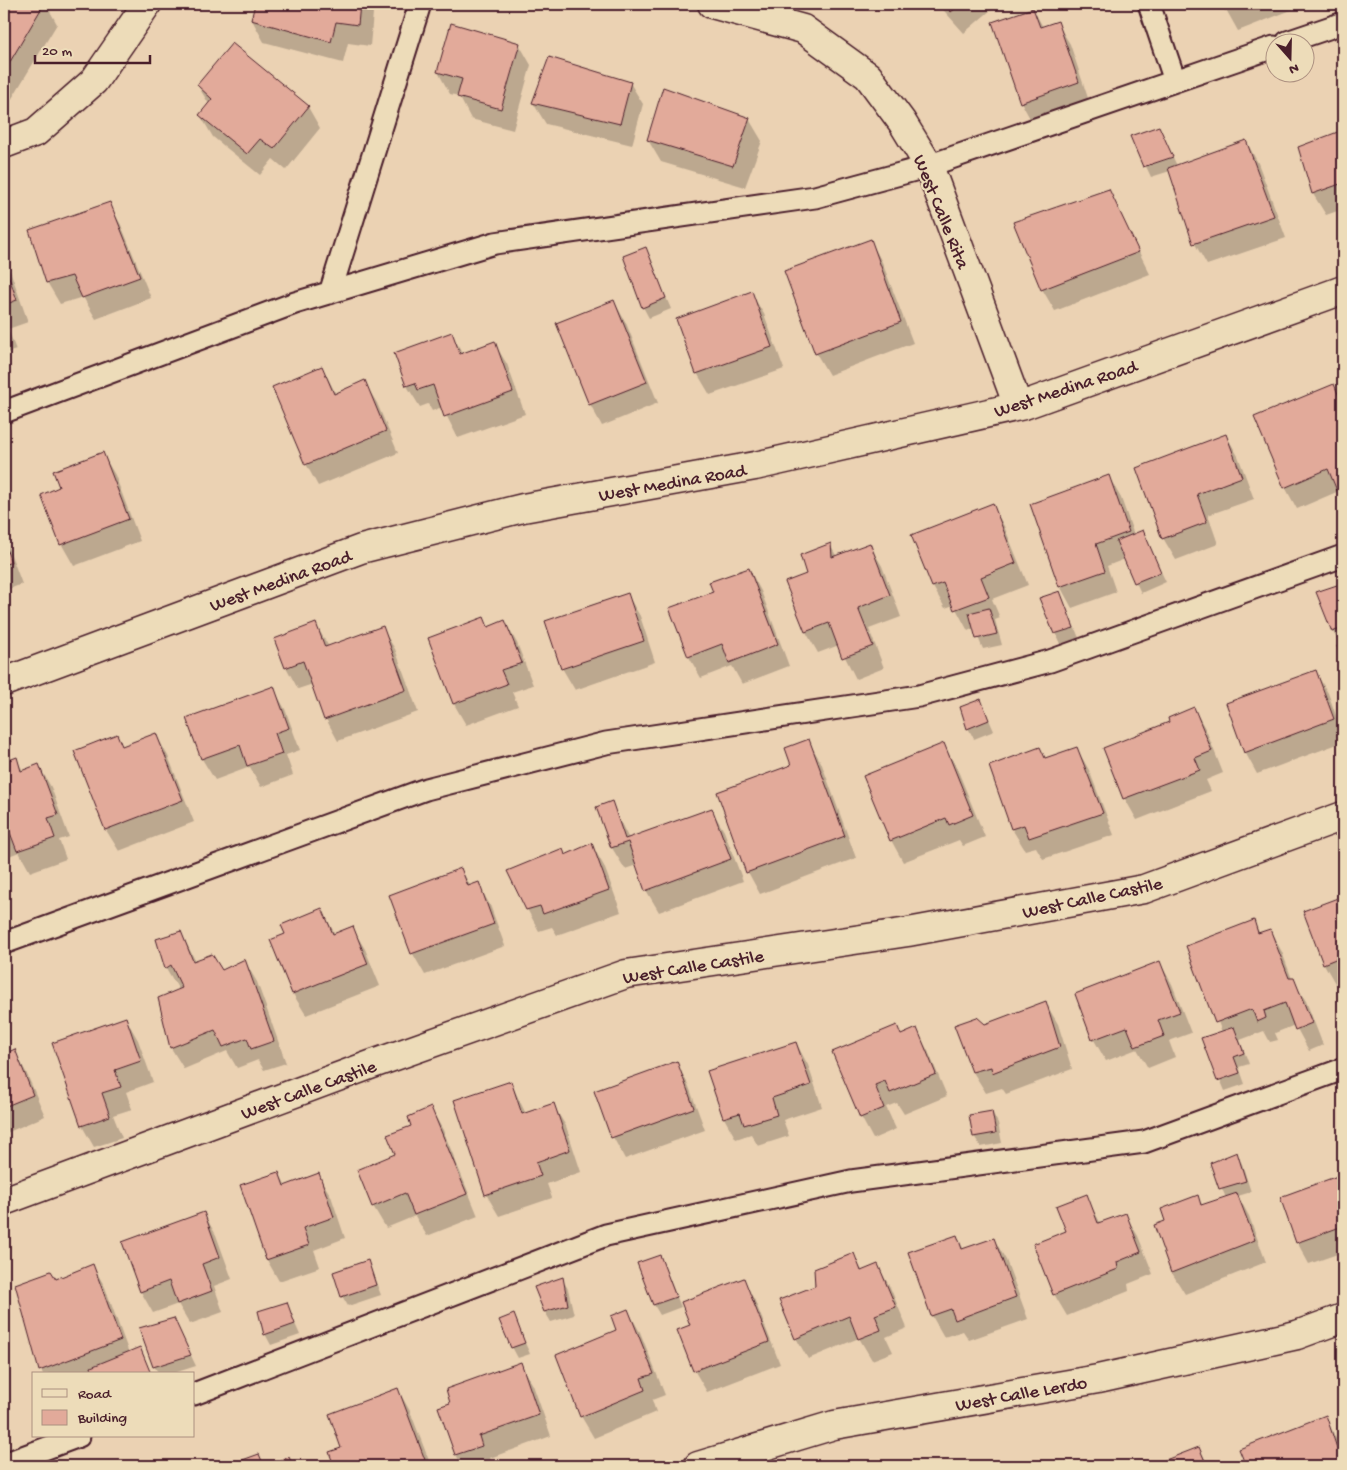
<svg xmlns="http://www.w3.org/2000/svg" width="1347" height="1470" font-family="'Gochi Hand',sans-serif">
<rect width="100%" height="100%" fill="#ebd2b3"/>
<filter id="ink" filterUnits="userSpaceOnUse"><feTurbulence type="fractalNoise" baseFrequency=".02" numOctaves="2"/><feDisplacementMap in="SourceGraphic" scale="10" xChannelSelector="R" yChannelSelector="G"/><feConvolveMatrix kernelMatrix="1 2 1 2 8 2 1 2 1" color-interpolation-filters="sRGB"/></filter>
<g filter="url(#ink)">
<!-- shadow -->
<path fill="#0003" d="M4,4h42l11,20 -49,81 -4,-2z
M256,4h112l5,9 -3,33 -22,-3 -5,20 -79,-21 -12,-22z
M938,4h60l-34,29z
M1223,4h75l1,3 -61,24z
M1033,9l10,18 14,-4 13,21 20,60 -57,20 -12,-22z
M451,25l68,19 12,21 -18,65 -42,-11 -12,-23 -9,-2 -12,-22z
M630,83l13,21 -11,41 -86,-21 -13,-21z
M198,86l110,21 12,21 -34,42 -13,-11 -13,16 -47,-38 -13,-22 9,-11z
M749,119l13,22 -17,46 -84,-25 -13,-22z
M1159,127l18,39 69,-25 12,22 28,75 -79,27 -12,-21 -25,-73 -19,6 -19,-41z
M1343,132v77l-17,6 -13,-21 -13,-46z
M1108,190l42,84 -95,37 -13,-22z
M109,204l12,21 30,73 -55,21 -13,-22 -23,7 -13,-22z
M870,240l12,22 31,81 -84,32 -13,-22z
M645,248l26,61 -22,9 -6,-11z
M4,261l7,12 17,49 -20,7 8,21 -12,4z
M751,293l13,21 20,55 -74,26 -13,-22z
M614,301l12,22 32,80 -56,23 -12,-22z
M451,333l12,21 31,-11 13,21 18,50 -67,24 -16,-31 -10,4 -4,-7 -8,3 -13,-21 -11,-33z
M322,367l14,27 28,-12 13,21 21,50 -80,33 -12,-22z
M1333,385l10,17v100l-4,-11 -42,18 -12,-22z
M1226,435l12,21 16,43 -46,16 10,29 -42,16 -13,-22z
M102,453l13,22 25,66 -66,25 -12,-21 -19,-50 18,-7z
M1109,477l12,21 13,37 8,-3 24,50 -25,11 -16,-34 -18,7 9,26 -44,16 -12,-22z
M992,505l12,21 24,59 -36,14 8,19 -5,2 7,25 -19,4 -9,-21 -6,3 -14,-26 -9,3 -12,-21 -21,-51z
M4,536l18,48 -18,7z
M869,544l13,22 19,51 -32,12 15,39 -28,11 -17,-34 -21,8 -12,-21 -19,-49 21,-9 22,-29 7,12z
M749,569l12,22 28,75 -47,18 -10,-18 -31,12 -12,-21 -18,-48 43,-16z
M1343,584v77l-4,-14 2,-1 -8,-14 -16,-39z
M1060,592l19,46 -18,6 -20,-45z
M627,594l13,22 15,46 -80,28 -13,-22z
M505,622l12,21 16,42 -21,7 6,14 -52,19 -12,-21 -25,-65 59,-11z
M316,625l13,22 53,-19 13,21 23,63 -80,29 -12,-22 -13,-35 -15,5 -12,-22z
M1315,671l13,22 15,42v7l-86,32 -12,-22z
M273,688l12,21 15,41 -14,5 7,20 -32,12 -11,-20 -35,13 -13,-21 -14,-40z
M981,701l13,30 -20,8 -6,-11z
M1194,709l12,21 17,43 -17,7 5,11 -74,29 -12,-21 -20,-50 66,-26z
M156,735l12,21 26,66 -75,29 -13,-21 -30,-79 41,-15 6,11z
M808,741l13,21 35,96 -96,36 -12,-22 44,-106z
M943,744l13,22 29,71 -22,9 -4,-6 -56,22 -12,-22z
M1077,749l12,21 25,65 -71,24 -7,-12 -11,3 -13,-21 -22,-62 55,-8z
M16,759l7,12 16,-5 12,21 18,50 -10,3 7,19 -36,13 -11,-20 -15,6v-95z
M611,803l18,36 82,-30 13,22 19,50 -84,31 -13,-22 -9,-25 -12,4 -13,-21 -14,-40z
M592,845l12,21 17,46 -64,23 -5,-8 -13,4 -12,-22 35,-60 4,7z
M461,869l10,18 7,-3 12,21 15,41 -80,29 -12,-21 -22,-59z
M1343,897v86l-7,2 -12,-21 -20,-52z
M322,910l13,24 17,-6 13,21 15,37 -74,29 -13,-21 -21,-53 14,-6z
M1253,921l7,13 10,-4 12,22 10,27 14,22 17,44 -14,6 -14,-26 -20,8 3,7 -8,2 -6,-11 -24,9 9,24 -10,3 6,17 -20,7 -22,-52 19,-7 -34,-86z
M181,933l15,29 26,10 22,-12 13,22 29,81 -22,7 -6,-10 -21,8 -10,-17 -43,18 -13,-21 -12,-49 20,-9 -13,-22 -8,-28z
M1160,963l12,21 19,49 -22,8 6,16 -27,11 -11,-19 -31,12 -12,-21 -17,-46z
M1045,1002l13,22 14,45 -66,25 -4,-6 -16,5 -13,-21 -17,-47 29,1z
M126,1019l12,21 15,42 -27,10 6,17 -19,6 9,23 -28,9 -12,-21z
M896,1027l6,9 14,-6 12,21 19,45 -43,18 -7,-11 -11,4 10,22 -23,10 -12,-22z
M796,1043l12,22 14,42 -39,13 6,16 -31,10 -7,-12 -15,5 -12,-21 -15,-46z
M14,1051l12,21 19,44 -41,18v-79z
M676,1062l12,22 17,46 -80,29 -12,-22 -17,-45z
M511,1083l15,31 27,-9 13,21 15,46 -34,12 5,14 -53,18 -13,-22z
M431,1109l12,21 35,86 -51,20 -12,-20 -29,12 -13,-22 23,-51 17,-29z
M992,1112l6,11 4,20 -21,4 -7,-11z
M1236,1154l6,10 9,28 -13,4 11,20 17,46 -81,32 -13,-21 -16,-48 11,-3 30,-26 6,10 23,-8 -15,-35z
M279,1173l7,13 32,-11 13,21 14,42 -31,12 6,17 -41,14 -12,-21 -26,-74z
M1343,1175v77l-34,12 -12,-22 -16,-45z
M1086,1196l15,28 24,-10 13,22 15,38 -25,10 1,7 -62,25 -13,-22 13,-62z
M204,1214l12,21 16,44 -18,7 9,26 -33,12 -12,-20 -25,9 -12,-21z
M957,1236l7,14 30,-11 12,21 22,59 -59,21 -6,-9 -19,6 -12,-21z
M853,1255l10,17 14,-7 13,22 17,41 -21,9 7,15 -21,8 -13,-22 -51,21 -12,-21 20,-51z
M660,1256l21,51 -21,8 -6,-10z
M368,1262l13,33 -33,11 -6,-10z
M93,1266l12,21 24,66 10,-5 12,26h-108l-2,-4 15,-89z
M562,1279l6,10 6,26 -23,7 -6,-10z
M743,1280l12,21 25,63 -73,28 -13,-22 -2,-45z
M286,1303l14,32 -29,10 -6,-11z
M628,1311l12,21 25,63 -13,5 4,12 -62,26 -13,-22z
M513,1316l17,38 -12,4 -6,-11z
M174,1320l22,46 -25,8h-12l-5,-8z
M520,1364l13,21 18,51 -61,22 3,8h-30l-7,-11 -16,-47 12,-4z
M398,1390l12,21 21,55h-96l-5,-13 13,-5z
M1325,1416l18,37v13h-95l-7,-16z
M1199,1448l10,18h-56z"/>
<!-- building -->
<path fill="#e2aa9a" stroke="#4a1f2b" d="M4,4h40l-40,68z
M255,4h105l-2,21 -22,-3 -5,20 -80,-22z
M944,4h17l-10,8z
M1222,4h19l-16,6z
M1033,8l7,19 18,-6 21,61 -59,21 -28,-81z
M451,23l69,20 -19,66 -44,-12 5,-18 -25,-7z
M232,43l77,63 -35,43 -14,-10 -13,15 -48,-39 13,-16 -15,-14z
M549,57l82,25 -11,42 -88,-21z
M663,87l87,31 -17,48 -86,-26z
M1159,126l14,31 -30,10 -13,-31z
M1343,130v53l-31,11 -14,-47z
M1246,140l28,76 -81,28 -25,-76z
M1109,189l30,63 -98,38 -28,-68z
M110,202l30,75 -58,21 -10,-22 -26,7 -17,-53z
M871,239l30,83 -86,32 -31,-83z
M646,247l20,51 -24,10 -19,-52z
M4,263l13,37 -13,5z
M752,291l20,56 -76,27 -20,-55z
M614,300l33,82 -58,23 -33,-82z
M452,332l8,22 35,-13 18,51 -69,25 -11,-32 -15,5 -3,-7 -9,3 -12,-33z
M322,366l12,28 31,-14 21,51 -81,34 -33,-78z
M1334,384l9,22v99l-15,-36 -44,19 -30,-71z
M1226,434l16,43 -45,17 10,28 -45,17 -26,-71z
M103,452l26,67 -69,26 -19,-50 18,-8 -6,-16z
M1109,475l20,57 -33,12 9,27 -46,16 -29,-83z
M993,503l23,60 -35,14 8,20 -35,13 -11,-27 -11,4 -21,-52z
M1143,530l18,42 -27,11 -18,-42z
M4,543l7,19 -7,3z
M831,543l1,14 38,-14 20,52 -32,13 15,38 -31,12 -13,-35 -24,9 -20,-50 21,-8 -6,-19z
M749,568l29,76 -49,19 -7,-19 -34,13 -19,-49 44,-16 -4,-10z
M1343,583v45l-11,4 -16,-40z
M1060,591l14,37 -20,6 -15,-36z
M628,593l16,48 -83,28 -16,-48z
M989,608l8,26 -21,5 -7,-26z
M484,617l4,10 17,-7 17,43 -21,7 6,14 -54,20 -25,-66z
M316,623l9,24 58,-21 23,64 -82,30 -21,-59 -18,7 -11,-29z
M1343,644v21l-6,-19z
M1316,670l18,49 -90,34 -18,-50z
M274,686l15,42 -14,5 7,21 -35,12 -7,-21 -39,14 -15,-41z
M981,699l8,21 -22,9 -7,-22z
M1194,707l18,44 -17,7 5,12 -77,29 -20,-51 66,-26 -1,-4z
M156,733l27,67 -78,30 -31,-79 43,-17 5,12z
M809,739l36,97 -99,37 -29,-81 74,-27 -6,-17z
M944,743l29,72 -24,10 -3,-7 -56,23 -27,-65z
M1040,747l5,11 32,-11 26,66 -74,25 -5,-13 -13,4 -22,-63z
M17,757l4,14 18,-7 19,51 -10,3 7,20 -38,13 -8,-21 -5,2v-70z
M612,801l13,38 87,-31 19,51 -86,32 -17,-49 -17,6 -15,-41z
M592,843l17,47 -66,24 -3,-8 -14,4 -19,-39 56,-23 2,7z
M461,868l7,18 11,-4 15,42 -83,30 -22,-59z
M1343,896v60l-20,8 -20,-53z
M322,908l11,26 20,-8 15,38 -76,30 -22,-54 15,-6 -4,-9z
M1254,920l4,13 12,-4 19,49h5l18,45 -17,7 -10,-27 -21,8 2,7 -9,4 -5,-13 -37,14 -29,-77z
M181,931l12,30 19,-7 10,16 23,-11 29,82 -23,8 -4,-11 -24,9 -8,-17 -45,18 -12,-50 24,-10 -11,-23 -6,4 -9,-30z
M1160,961l20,51 -22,8 6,16 -29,11 -8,-20 -35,13 -17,-46z
M1046,1001l14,46 -68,26 -1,-6 -19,5 -18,-47 23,-8 8,7z
M126,1017l15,44 -26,9 6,17 -19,6 8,23 -29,10 -29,-83z
M897,1025l4,10 16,-7 19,46 -46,19 -5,-12 -10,4 9,23 -24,10 -28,-66z
M1234,1027l10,26 -10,4 6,16 -23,8 -16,-43z
M796,1042l15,43 -39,13 5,17 -33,10 -4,-12 -17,5 -16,-47z
M15,1049l18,46 -29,12v-53z
M677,1061l17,47 -83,30 -17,-47z
M511,1081l11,33 32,-11 16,47 -34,12 5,14 -56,19 -31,-95z
M431,1107l36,87 -53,21 -9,-22 -33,14 -15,-37 38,-16 -8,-19 24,-9 -3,-9z
M992,1111l4,22 -23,4 -4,-22z
M1237,1152l9,29 -27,8 -9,-26z
M279,1172l5,14 35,-13 15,44 -31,11 6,17 -43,15 -26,-75z
M1343,1174v52l-47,17 -16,-46z
M1237,1193l18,47 -84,33 -17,-48 11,-4 -4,-12 37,-14 3,10z
M1087,1194l11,29 28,-10 15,39 -24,10 1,7 -65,26 -20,-51 33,-13 -10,-25z
M204,1212l16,45 -18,7 10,27 -35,13 -8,-23 -29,11 -18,-50z
M957,1235l5,14 32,-11 22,59 -61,23 -4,-11 -20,7 -23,-64z
M854,1253l7,18 17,-7 18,43 -21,8 6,15 -23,9 -9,-23 -54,23 -16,-39 36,-14 -1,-17z
M660,1255l16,42 -23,8 -16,-42z
M368,1260l8,25 -35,12 -8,-25z
M93,1264l28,76 -82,31 -24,-87 36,-13 5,8z
M563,1277l5,28 -24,7 -10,-25z
M744,1278l25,64 -76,29 -16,-41 13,-5 -9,-23z
M287,1302l8,22 -31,11 -6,-24z
M628,1309l26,65 -13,4 4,12 -65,27 -24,-62 60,-25 -5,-14z
M514,1314l11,29 -14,5 -12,-28z
M174,1318l17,37 -38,12 -14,-39z
M140,1347l11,27h-58l-2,-7z
M521,1362l18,53 -60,21 3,10 -27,9 -17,-48 12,-4 -4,-14z
M398,1388l27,72 -18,6h-73l-5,-14 12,-4 -12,-34z
M1326,1415l17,51h-97l-7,-17z
M1199,1447l8,19h-57z
M259,1454l5,12h-38z
M289,1457l4,9h-28z"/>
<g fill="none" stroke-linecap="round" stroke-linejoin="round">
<!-- lane casing -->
<g stroke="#4a1f2b" stroke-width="25">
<path id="lane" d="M1149,4l26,77
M1287,42l56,-19
M330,293l90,-289
M4,412l291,-109 200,-60 320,-46 107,-29 352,-121
M4,943l422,-154 180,-46 313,-47 131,-35 293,-105
M194,1394l412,-159 245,-54 293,-39 199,-73
M4,1464l75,-28"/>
</g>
<!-- street casing -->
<g stroke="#4a1f2b" stroke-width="31">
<path id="street" d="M712,4l91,25 65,47 34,46 27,44 89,240
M4,144l32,-12 58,-51 53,-77
M4,682l357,-133 162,-41 232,-42 269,-61 319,-115
M4,1201l366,-136 256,-91 282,-42 236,-43 199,-73
M698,1466l136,-41 264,-46 199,-44 46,-17"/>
</g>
<!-- lane -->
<use href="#lane" stroke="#eddcb9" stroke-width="21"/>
<!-- street -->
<use href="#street" stroke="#eddcb9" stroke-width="28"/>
</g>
</g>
<g text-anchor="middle" stroke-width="4.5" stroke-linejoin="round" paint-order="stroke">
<!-- street labels -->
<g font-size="19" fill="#4a1f2b" stroke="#eddcb9">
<text transform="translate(943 211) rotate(68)" y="7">West Calle Rita</text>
<text transform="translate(1065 387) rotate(-18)" y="7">West Medina Road</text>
<text transform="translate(672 481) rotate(-10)" y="7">West Medina Road</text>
<text transform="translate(280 579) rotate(-20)" y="7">West Medina Road</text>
<text transform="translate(1092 896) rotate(-12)" y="7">West Calle Castile</text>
<text transform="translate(693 965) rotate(-9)" y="7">West Calle Castile</text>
<text transform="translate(308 1088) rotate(-20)" y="7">West Calle Castile</text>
<text transform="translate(1021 1392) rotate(-10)" y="7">West Calle Lerdo</text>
</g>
</g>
<!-- margin -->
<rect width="1347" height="1470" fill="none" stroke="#eddcb9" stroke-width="20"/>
<rect x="10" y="10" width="1327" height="1450" fill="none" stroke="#4a1f2b" stroke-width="2" filter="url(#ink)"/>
<!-- legend -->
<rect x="32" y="1372" width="162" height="65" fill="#eddcb9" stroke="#ac9080"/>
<rect x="42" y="1389" width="25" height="8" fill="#eddcb9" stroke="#ac9080"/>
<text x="78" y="1398" font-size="15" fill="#4a1f2b">Road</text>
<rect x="42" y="1410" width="25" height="15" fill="#e2aa9a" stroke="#ac9080"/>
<text x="78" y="1422" font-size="15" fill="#4a1f2b">Building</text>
<!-- north arrow -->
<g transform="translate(1290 58) rotate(160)"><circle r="24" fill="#eddcb9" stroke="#ac9080"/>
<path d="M0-4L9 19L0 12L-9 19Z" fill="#4a1f2b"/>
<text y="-8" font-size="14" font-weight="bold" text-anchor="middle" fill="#4a1f2b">N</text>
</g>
<!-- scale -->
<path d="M35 55v8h115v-8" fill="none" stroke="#4a1f2b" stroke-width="2.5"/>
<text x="42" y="55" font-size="15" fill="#4a1f2b" stroke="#eddcb9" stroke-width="4" paint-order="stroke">20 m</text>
</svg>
